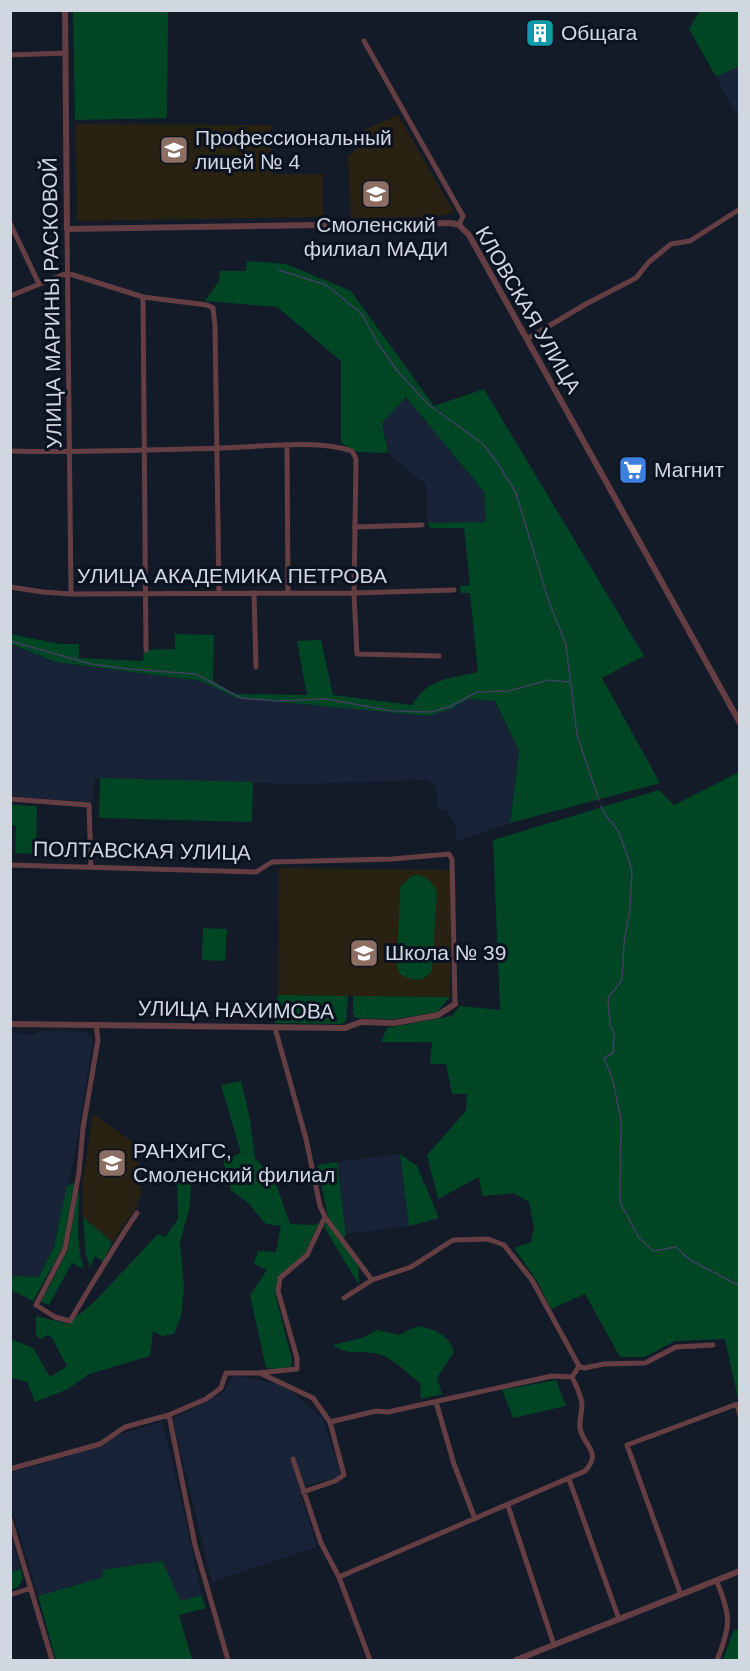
<svg xmlns="http://www.w3.org/2000/svg" width="750" height="1671" font-family="Helvetica,sans-serif">
<rect width="100%" height="100%" fill="#131b29"/>
<!-- built -->
<path fill="#192337" d="M739,66v53l-23,-42z
M406,397l78,95 2,30 -58,1 -2,-38 -38,-32 -6,-30z
M10,644l45,18 146,19 36,17 216,10 15,-9 27,2 24,50 -9,72 -55,19 1,-16 -9,-15 -9,-3 -2,-21 -8,-7 -128,4 -206,-6 -2,24 -81,-6z
M41,1031l45,1 7,8 -17,107 -22,100 -15,30 -28,-1 -1,-243 24,2z
M400,1154l9,72 -63,8 -9,-72z
M235,1375l51,11 37,33 17,52 -2,6 -39,11 18,59 -105,35 -39,-162 50,-27z
M162,1422l22,89 17,84 -20,6 -79,-30 1,6 -65,19 -27,-90 -1,-33 91,-27 16,-11z
M10,1535l11,34 -10,3h-1z"/>
<!-- education -->
<path fill="#292111" d="M398,115l56,97 -19,5 -84,1 -3,-62 13,-10 1,-15z
M76,124l195,1 1,49h51v43l-246,4z
M279,868l172,2 -1,127 -172,-2z
M93,1114l44,31 4,50 -5,13 -24,34 -29,-25v-36z"/>
<!-- green -->
<path fill="#004625" d="M73,11h95l-1,107 -92,2z
M700,11h39v55l-23,11 -27,-48z
M247,261l39,3 65,27 83,115 50,-17 160,267 -42,22 58,105 -150,40 9,-72 -24,-50 -27,-2 -15,9 -24,8 -192,-18 -36,-17 -146,-19 -44,-18 -1,-10 50,10h19v14l64,3 1,-11 31,-1v-15l39,1 -1,46 22,13 72,1 -10,-54 24,-1 12,55 79,10c16,-27 37,-26 66,-33l-8,-79h-9l-1,-7 10,-1 -6,-57h-34l-2,-5 58,-1 -2,-30 -78,-95 -24,26 6,30 -31,-1 -16,-9v-82l-64,-54 -72,-6 14,-20 1,-10h26z
M739,772v631l-14,-64 -50,2 -30,16h-25l-35,-63 -34,15 -14,-28 -23,-33 17,-6 3,-15 -5,-25 -15,-9 -32,3 -3,-19 -41,22 -11,-44 39,-44 1,-17h-15l-6,-30h-16l2,-22h-51l6,-14 65,-12 8,-10 40,4 -7,-170 166,-50 15,15z
M100,778l153,4 -1,40 -153,-4z
M11,805l26,1 -1,48 -21,-1 1,-27 -5,-1z
M419,875c9,3 14,8 18,17l-5,79c-9,11 -20,11 -32,3l-3,-7 3,-80 11,-11z
M203,928l24,1 -2,32 -23,-1z
M278,995l70,1 -2,25 -5,3 -66,-1z
M353,996l97,1 -13,15 -43,7 -39,-1 -2,-5z
M241,1081l9,38 5,39 19,20 16,46 24,1 5,-2 -14,30 -27,25 -3,15 17,67 -1,6 -6,4 -19,-2 -16,-73 17,-25 -13,-6 4,-13 18,1 5,-26 -15,-2 -18,-21 -17,-13 -8,-30 18,-7 -20,-68z
M400,1154l17,12 22,52 -30,8z
M337,1162l9,72 -3,5 -15,-23 -11,-51z
M192,1177l-3,33 -9,32 4,45 -3,30 -7,17 -12,2 -9,-5 -3,25 -61,18 -21,15 -33,13 -8,-20 -16,-4v-39l22,9 17,29 17,-11 -15,-28 -4,-3 -8,4 -4,-4v-19l32,8 27,-23 63,-67 7,3 13,-18 -1,-41z
M74,1183l-11,64 -30,54 -22,-11v-14l28,1 15,-30 13,-61z
M77,1193h2c-1,26 -3,52 5,76l-12,-6 -23,42 -8,-3 27,-52z
M83,1217l29,25 -9,20 -8,-6 -5,11 -4,-11z
M326,1222l32,43 1,20 -35,-58z
M417,1326c17,3 32,8 37,26l-17,26 5,16 -21,5 -1,-16c-11,-8 -23,-21 -36,-27 -17,-8 -34,2 -51,-11l29,-7 15,-8 22,5z
M556,1380l10,26 -53,12 -11,-28z
M162,1561l19,40 20,-6 5,13 -27,7 13,44 -5,1h-131l-18,-64 65,-19 -1,-7z
M21,1569l2,9 -5,9 -7,3v-18z
M734,1629l5,2v29h-16z"/>
<g fill="none" stroke-linecap="round" stroke-linejoin="round">
<!-- stream -->
<path stroke="#3f4060" stroke-width="1.5" d="M279,270l47,15 36,29 15,28 21,30 31,33 53,38 15,19 19,31 33,109 17,43 11,90 22,65
M10,641l81,23 37,5 68,5 45,24 36,3 49,-2 66,12 39,1 20,-6 26,-14 31,-1 41,-11 20,2
M601,806l4,8 14,18 13,38 -2,38 -6,35 -2,37 -14,18 2,27 4,8 -1,20 -9,5 8,19 9,42 -1,83 19,36 14,13 23,-4 14,13 50,26"/>
<!-- minor -->
<path stroke="#643e42" stroke-width="5" d="M364,41l99,175 -4,9
M10,55l56,-2
M10,223l29,61
M67,229l4,365
M10,296l57,-23 76,24 64,8 6,3 2,17 4,268
M143,297l3,353
M527,339l59,-35 50,-26 13,-16 22,-18 19,-3 50,-32
M287,446l1,147
M10,451c71,2 142,-1 213,-3 37,-1 94,-9 129,3l4,8 -2,134 3,61 82,2
M354,527l68,-2
M10,587l33,5 28,2 283,-1 100,-3
M254,593l2,74
M10,799l79,6 2,62
M10,865l246,7 16,-10 120,-3 57,-5 3,5 3,145
M96,1024l2,16 -15,88 -4,44 -14,77 -29,56 19,12 15,4c22,-37 43,-73 67,-108
M275,1028l31,111 14,67 5,11 47,63
M344,1298l28,-18 39,-13 42,-27 35,-1 16,6 28,35 47,86 5,2 20,-4 41,-1 31,-16 37,-2
M262,1374l51,24 17,24 14,53 -9,6 -32,11
M436,1402l18,62 21,55
M169,1415l26,130 33,115
M330,1422l46,-11 12,1 164,-36 20,1
M293,1459l28,84 18,34
M10,1469l90,-25 25,-17 44,-12 37,-16 15,-11 5,-15h32l39,-4v-11l-19,-67 2,-13 27,-23 18,-38
M569,1479l50,140
M508,1506l46,139
M10,1519l42,141
M10,1595l21,-7
M681,1595l-54,-150 110,-41 3,12
M370,1660l-31,-83 246,-106c18,-19 -2,-25 -5,-43 -1,-7 2,-16 2,-24 -1,-9 -6,-19 -10,-27l7,-11
M717,1660c14,-34 14,-44 0,-78"/>
<!-- tertiary -->
<path stroke="#643e42" stroke-width="6" d="M65,10l2,219 384,-6 8,2 10,10 271,488
M10,1024l335,4 16,-6 33,1 44,-8 17,-11
M516,1660l224,-89"/>
</g>
<!-- icons -->
<defs>
<g id="building-square" transform="scale(1.5)"><rect x="-9" y="-9" width="18" height="18" rx="4" fill="#0f9aa8" stroke="#0b1220"/><path d="M-4-6H4V6H1V3H-1V6H-4ZM-2.5-4.3h1.7v1.8h-1.7ZM.8-4.3h1.7v1.8H.8ZM-2.5-1h1.7V.8h-1.7ZM.8-1h1.7V.8H.8Z" fill="#fff"/></g>
<g id="university-square" transform="scale(1.5)"><rect x="-9" y="-9" width="18" height="18" rx="4" fill="#8d6e63" stroke="#0b1220"/><path d="M0-5L7-2L0 1L-7-2ZM-4 1L0 2.5L4 1V4Q0 6-4 4Z" fill="#fff"/></g>
<g id="supermarket-square" transform="scale(1.5)"><rect x="-9" y="-9" width="18" height="18" rx="4" fill="#3f7fe0" stroke="#0b1220"/><path d="M-6-5.5h2.5l.6 2H6L4.5 2H-2.5L-4.4-4H-6ZM-1.5 3.2a1.3 1.3 0 1 0 .1 0ZM3 3.2a1.3 1.3 0 1 0 .1 0Z" fill="#fff"/></g>
<g id="school-square" transform="scale(1.5)"><rect x="-9" y="-9" width="18" height="18" rx="4" fill="#8d6e63" stroke="#0b1220"/><path d="M0-5L7-2L0 1L-7-2ZM-4 1L0 2.5L4 1V4Q0 6-4 4Z" fill="#fff"/></g>
</defs>
<g fill-rule="evenodd">
<use href="#building-square" x="540" y="33"/>
<use href="#university-square" x="174" y="150"/>
<use href="#university-square" x="376" y="194"/>
<use href="#supermarket-square" x="633" y="470"/>
<use href="#school-square" x="364" y="953"/>
<use href="#university-square" x="112" y="1163"/>
</g>
<g text-anchor="middle" stroke-width="6" stroke-linejoin="round" paint-order="stroke">
<!-- poi labels -->
<g font-size="21" fill="#d1d7e1" stroke="#0b1220" text-anchor="start">
<text x="561" y="40">Общага</text>
<text x="195" y="145">Профессиональный<tspan x="195" dy="24">лицей № 4</tspan></text>
<text x="376" y="232" text-anchor="middle">Смоленский<tspan x="376" dy="24">филиал МАДИ</tspan></text>
<text x="654" y="477">Магнит</text>
<text x="385" y="960">Школа № 39</text>
<text x="133" y="1158">РАНХиГС,<tspan x="133" dy="24">Смоленский филиал</tspan></text>
</g>
<!-- street labels -->
<g font-size="21" fill="#d1d7e1" stroke="#0b1220">
<text transform="translate(52 303) rotate(-91)" y="7">УЛИЦА МАРИНЫ РАСКОВОЙ</text>
<text transform="translate(528 310) rotate(60)" y="7">КЛОВСКАЯ УЛИЦА</text>
<text x="232" y="583">УЛИЦА АКАДЕМИКА ПЕТРОВА</text>
<text transform="translate(142 851) rotate(1)" y="7">ПОЛТАВСКАЯ УЛИЦА</text>
<text transform="translate(236 1010) rotate(1)" y="7">УЛИЦА НАХИМОВА</text>
</g>
</g>
<!-- border -->
<rect width="750" height="1671" fill="none" stroke="#d1d7e1" stroke-width="24"/>
</svg>
